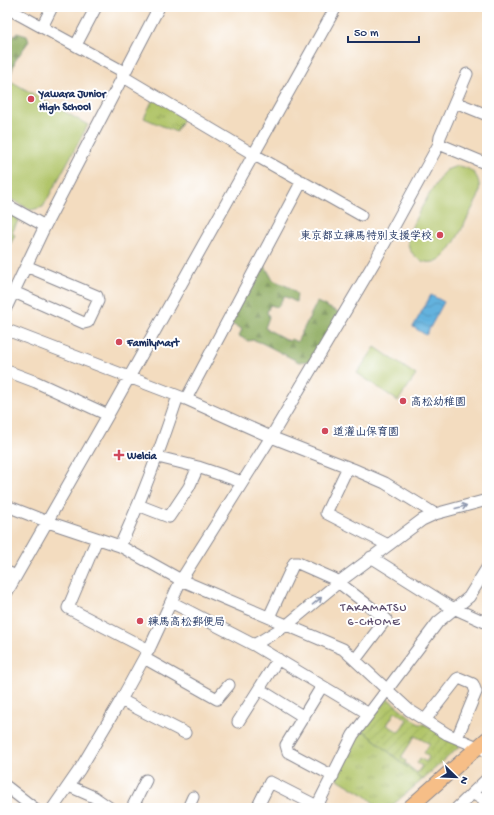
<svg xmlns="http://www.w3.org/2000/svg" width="494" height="815" font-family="'Gochi Hand','Klee One',sans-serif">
<defs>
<pattern id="forest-firs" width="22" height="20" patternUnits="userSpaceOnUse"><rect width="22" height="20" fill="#8caa5d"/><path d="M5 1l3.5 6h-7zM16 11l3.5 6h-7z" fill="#728b50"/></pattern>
<pattern id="park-tufts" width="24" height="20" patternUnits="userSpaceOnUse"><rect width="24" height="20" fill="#b1c569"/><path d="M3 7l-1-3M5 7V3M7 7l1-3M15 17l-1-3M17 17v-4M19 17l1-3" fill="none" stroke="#8fa05a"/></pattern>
<pattern id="garden-furrows" width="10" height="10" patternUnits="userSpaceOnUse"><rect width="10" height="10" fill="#b1c569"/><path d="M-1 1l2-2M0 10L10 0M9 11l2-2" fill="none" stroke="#8fa05a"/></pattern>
<pattern id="water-waves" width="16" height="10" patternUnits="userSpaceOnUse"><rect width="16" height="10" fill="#64b2de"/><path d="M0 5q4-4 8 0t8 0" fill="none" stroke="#5291b7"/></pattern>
</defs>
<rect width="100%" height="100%" fill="#fff"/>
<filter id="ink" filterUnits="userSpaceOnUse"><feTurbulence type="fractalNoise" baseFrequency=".025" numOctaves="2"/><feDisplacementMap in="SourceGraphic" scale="8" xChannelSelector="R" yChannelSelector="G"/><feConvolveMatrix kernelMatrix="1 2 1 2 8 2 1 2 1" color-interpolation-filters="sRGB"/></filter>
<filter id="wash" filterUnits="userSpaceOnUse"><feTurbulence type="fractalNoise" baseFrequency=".012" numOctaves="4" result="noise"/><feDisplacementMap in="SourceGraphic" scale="16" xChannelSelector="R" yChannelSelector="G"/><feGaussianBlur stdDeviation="0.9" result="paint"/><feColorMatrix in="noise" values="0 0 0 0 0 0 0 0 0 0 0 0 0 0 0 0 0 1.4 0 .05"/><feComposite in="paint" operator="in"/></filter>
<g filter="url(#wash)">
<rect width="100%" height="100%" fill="#f3dcbf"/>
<!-- forest -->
<path fill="url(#forest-firs)" stroke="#546c5e" d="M17,33l10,3 2,5 -14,20 -4,13 -2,1 -2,-1c0,-16 -5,-32 10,-41z
M262,261l11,19 18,8 6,6 -1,8 -12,-6 -6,11 -8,-2 -3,7 2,5 -4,11 24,13 2,-2 6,3 20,-40 23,11 -29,48 -12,1 -37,-19 -8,-3 -6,1 -9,-5 3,-7 -13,-6z"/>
<!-- park -->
<path fill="url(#park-tufts)" stroke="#667a64" d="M154,97l31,18 -9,17 -32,-14z
M363,730l59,50 -33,28h-10l-13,-12 -30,-18 21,-42z"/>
<!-- garden -->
<path fill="url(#garden-furrows)" stroke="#667a64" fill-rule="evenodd" d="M7,209l13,8 -8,16 3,2 -8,16z
M387,698l32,26h5l34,18 1,5 -37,33 -59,-50zM395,712l12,7 -8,13 -12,-7zM415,736l15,8 -6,9 5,4 -3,5 -6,-4 -3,5 5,3 -5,7 -12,-10 1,-2 -4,-3v-2z"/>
<!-- pitch -->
<path fill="#b1c569" stroke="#667a64" d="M7,79l81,46 -45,82 -12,3 -24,-13z
M457,166c18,1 26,15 21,32 -9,15 -22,47 -34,58 -6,6 -14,8 -22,5 -9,-4 -15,-13 -14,-22 1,-14 26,-52 34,-65l4,-4z
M375,347l41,28 -18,26 -41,-28z"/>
<!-- water -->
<path fill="url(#water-waves)" stroke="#40709e" d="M431,295l13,7 -18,33 -13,-8z"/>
</g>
<g filter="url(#ink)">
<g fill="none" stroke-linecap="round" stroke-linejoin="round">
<!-- minor casing -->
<g stroke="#87868e" stroke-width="13">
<path id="minor" d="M7,8l117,64
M42,27l10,-20
M76,45l20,-38
M122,76l131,78 108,61
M455,102l32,13
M439,144l1,-7 27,-63
M7,205l38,21
M14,292l70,31 4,-1 10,-21 -1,-5 -71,-30
M7,306l38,-80 114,-219
M7,330l179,69 85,38 82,32 32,14 50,31
M7,371l29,11 72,33
M186,399l116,-218
M158,457l40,10 44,15
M348,467l-22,46 62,32
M138,505l31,12 20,-30 9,-20
M7,506l41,16 72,24 61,34 162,69 66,61 38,24 40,17
M97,539l-29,69 81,42
M120,546c23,-49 41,-99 58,-150
M371,557l78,49 38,17
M7,572l9,4
M7,592l101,-177 228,-408
M171,602l83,43 115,69
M269,617l25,-54h4l36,16 52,40 -31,41
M254,645l33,-20 52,-43 83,-62 13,-6 52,-14
M144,658l73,41 12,-14
M322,686l-36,59 2,7 45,24
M259,689l45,28
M121,700l64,33
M425,720l32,-41 2,-1 14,6 3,8 -19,46
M238,722l40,-63
M69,786l25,11 16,11
M7,787l27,21
M472,793l15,9
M53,808l27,-39 41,-69 30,-55 30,-65 90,-143 104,-176 64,-117 48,20
M132,808l14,-28
M188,808l5,-11
M257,808l13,-26 47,24
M316,808l37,-73 85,-113 31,-25 18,-29
M457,808l30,-29"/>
</g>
<!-- major casing -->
<g stroke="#87868e" stroke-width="16">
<path id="major" d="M409,808l78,-69"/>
</g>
<!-- minor -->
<use href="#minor" stroke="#fff" stroke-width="11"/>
<!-- major -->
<use href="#major" stroke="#f6be87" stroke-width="14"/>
</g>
<!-- one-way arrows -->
<defs><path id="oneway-shaft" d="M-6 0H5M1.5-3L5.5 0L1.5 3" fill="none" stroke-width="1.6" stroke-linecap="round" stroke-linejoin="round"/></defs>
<g stroke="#8d97ae">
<use href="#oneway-shaft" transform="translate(461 507) rotate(-15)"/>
<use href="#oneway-shaft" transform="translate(317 601) rotate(-40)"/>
</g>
</g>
<!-- markers -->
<g fill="#d1495b" stroke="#fff" stroke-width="1.5">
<circle cx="31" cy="99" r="4"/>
<circle cx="440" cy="235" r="4"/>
<circle cx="119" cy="342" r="4"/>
<circle cx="403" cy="401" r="4"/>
<circle cx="325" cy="431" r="4"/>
<path d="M117 449h4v4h4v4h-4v4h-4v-4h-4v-4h4z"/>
<circle cx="140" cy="621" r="4"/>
</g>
<g text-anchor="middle" stroke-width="4" stroke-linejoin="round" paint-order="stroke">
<!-- poi labels -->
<g font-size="11" font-weight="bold" fill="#1b2f5e" stroke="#fff" text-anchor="start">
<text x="39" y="97">Yawara Junior<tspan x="39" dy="13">High School</tspan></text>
<text x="432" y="239" text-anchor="end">東京都立練馬特別支援学校</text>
<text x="127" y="346">FamilyMart</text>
<text x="411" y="405">高松幼稚園</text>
<text x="333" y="435">道灌山保育園</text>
<text x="127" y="459">Welcia</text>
<text x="148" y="625">練馬高松郵便局</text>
</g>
<!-- neighbourhood labels -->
<g font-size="12" letter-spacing="1" fill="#5f506f" stroke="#fff">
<text x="374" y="611">TAKAMATSU<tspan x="374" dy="14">6-CHOME</tspan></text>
</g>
</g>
<!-- margin -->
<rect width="494" height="815" fill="none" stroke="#fff" stroke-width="24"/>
<!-- north arrow -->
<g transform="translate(456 777) rotate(113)" stroke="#ffffff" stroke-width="3" paint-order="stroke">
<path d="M0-3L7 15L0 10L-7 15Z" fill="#1b2f5e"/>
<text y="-6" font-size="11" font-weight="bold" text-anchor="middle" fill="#1b2f5e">N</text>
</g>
<!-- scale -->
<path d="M348 36v6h71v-6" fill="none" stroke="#1b2f5e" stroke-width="2"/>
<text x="354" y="36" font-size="12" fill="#1b2f5e" stroke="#ffffff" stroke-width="3" paint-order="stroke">50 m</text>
</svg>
